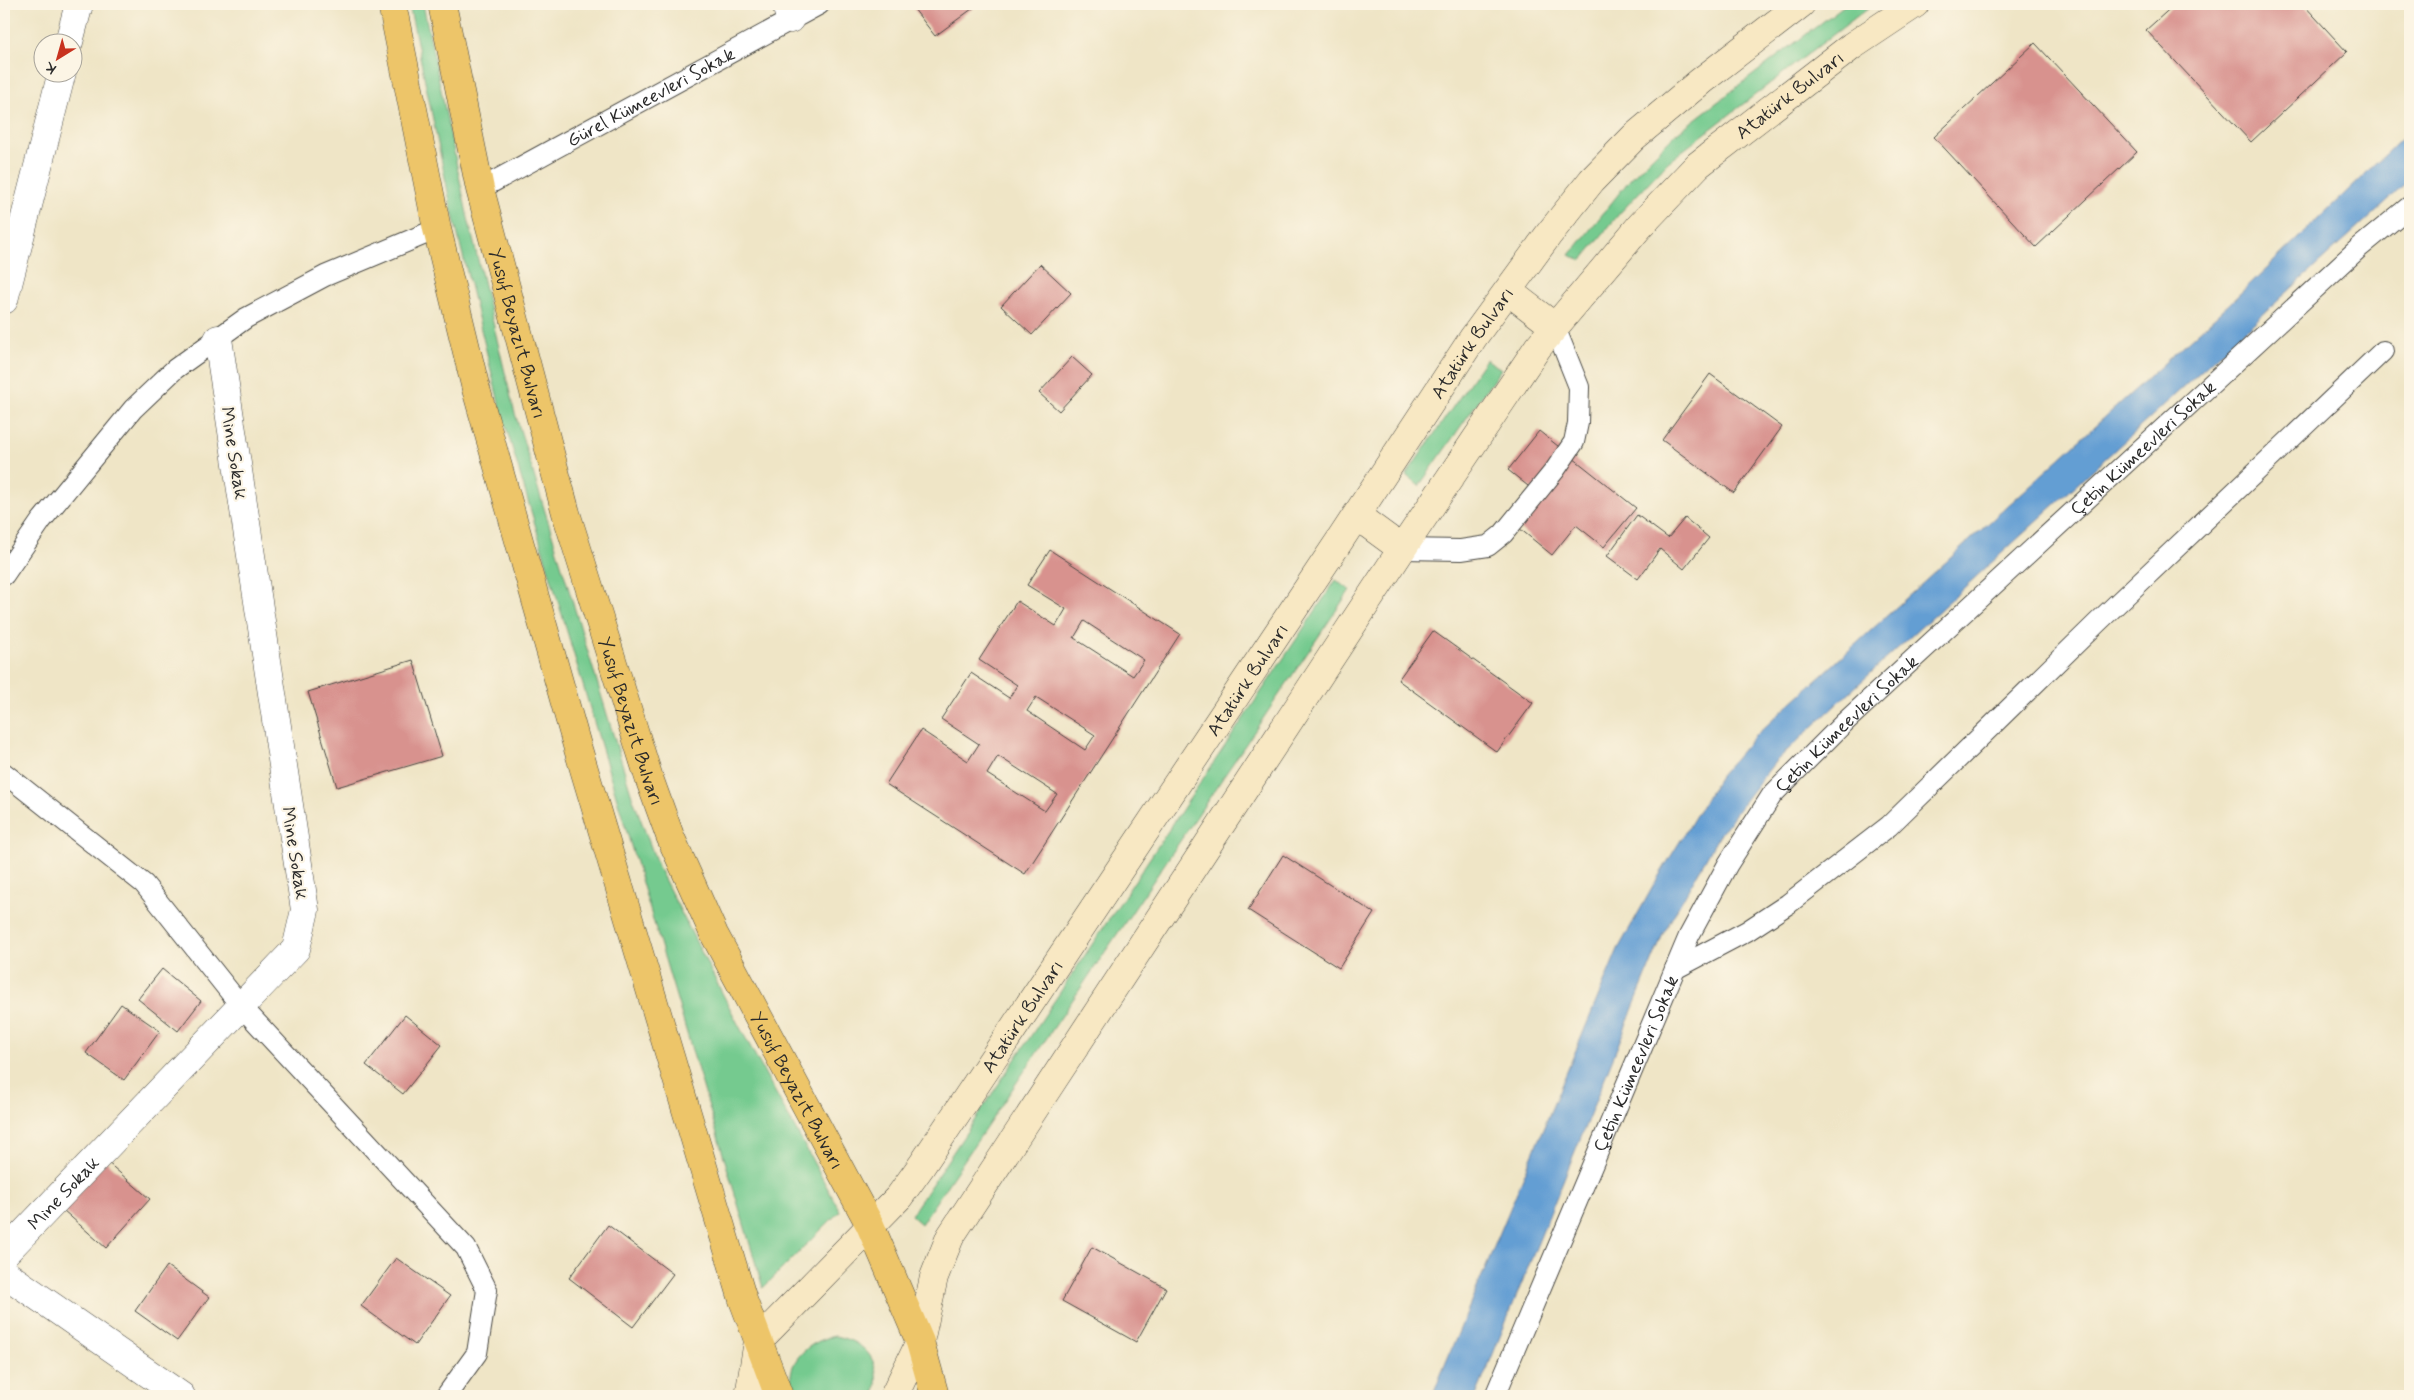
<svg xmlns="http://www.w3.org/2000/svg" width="2414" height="1400" font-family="Mynerve,sans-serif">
<rect width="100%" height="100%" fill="#fcf5e5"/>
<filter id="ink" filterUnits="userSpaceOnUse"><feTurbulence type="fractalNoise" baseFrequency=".02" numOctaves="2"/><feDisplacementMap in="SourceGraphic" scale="10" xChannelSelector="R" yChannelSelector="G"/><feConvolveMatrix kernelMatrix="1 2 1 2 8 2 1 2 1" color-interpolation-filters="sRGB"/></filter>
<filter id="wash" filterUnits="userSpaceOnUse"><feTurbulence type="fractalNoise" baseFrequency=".0096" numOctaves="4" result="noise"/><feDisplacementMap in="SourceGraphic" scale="20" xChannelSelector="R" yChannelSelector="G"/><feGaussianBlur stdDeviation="1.12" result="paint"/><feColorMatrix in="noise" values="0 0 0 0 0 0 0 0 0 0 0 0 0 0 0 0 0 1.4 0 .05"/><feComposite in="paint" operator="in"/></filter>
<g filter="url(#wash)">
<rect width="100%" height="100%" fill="#efe5c6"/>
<!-- green -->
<path fill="#75ca8f" stroke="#507a5d" d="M409,4h14l44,210 47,196 118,386 27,73 79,155 102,187 -77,77 -263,-881 -48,-196z
M1846,4h27l-205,158 -49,52 -38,47 -11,-6 62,-78 41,-41z
M1486,359l15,10 -82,117 -13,-11z
M1336,580l14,10 -429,634 -10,-9z
M835,1336c34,7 47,27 39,60h-78c-17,-30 11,-55 39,-60z"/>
<!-- water -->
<path fill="#639ed3" stroke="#47647f" d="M2410,131v49l-572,523 -63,59 -26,33 -32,44 -54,95 -187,462h-44l186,-447 42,-75 60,-98 35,-40 473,-431z"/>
<g id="blocks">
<!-- building -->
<path fill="#d8928e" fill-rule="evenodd" d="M910,4h64l2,2 -41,30z
M2175,4h128l44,48 -96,90 -105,-112z
M2035,43l102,109 -101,95 -102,-110z
M1040,264l31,29 -39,42 -31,-29z
M1072,357l20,18 -33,36 -20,-18z
M1710,374l72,53 -48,66 -72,-53z
M1539,431l97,77 -32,39 -28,-22 -24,30 -38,-31 24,-30 -30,-24z
M1637,515l31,23 17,-20 24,20 -25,31 -24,-20 -22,30 -31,-23z
M1050,550l130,84 -155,240 -139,-90 35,-54 47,31 11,-17 -38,-25 30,-46 38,25 8,-13 -38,-25 38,-59 39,25 10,-17 -39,-24zM1084,621l60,39 -11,16 -59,-38zM1036,697l59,38 -10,15 -58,-39zM998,756l59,38 -12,17 -58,-37z
M1433,631l100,72 -36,49 -99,-72z
M413,660l29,96 -105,31 -29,-95z
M1283,855l91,58 -35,55 -91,-58z
M162,969l39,32 -23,30 -40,-32z
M121,1004l39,27 -36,49 -38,-27z
M405,1015l37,30 -39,49 -37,-29z
M106,1161l44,38 -44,49 -43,-38z
M608,1225l65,49 -40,53 -64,-49z
M1092,1247l74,41 -30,54 -74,-41z
M396,1258l54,38 -35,49 -54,-39z
M167,1266l42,31 -32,44 -42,-30z"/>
</g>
</g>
<g filter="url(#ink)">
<use href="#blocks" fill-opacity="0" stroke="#484742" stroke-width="1"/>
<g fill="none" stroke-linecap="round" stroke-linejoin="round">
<!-- lane casing -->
<g stroke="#484742" stroke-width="22">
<g id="lane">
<path id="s1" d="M480,189l340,-185"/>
<path d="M1402,549l59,1 27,-4 15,-12 52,-64 19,-28 4,-19 1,-36 -24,-60"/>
<path d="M4,575l37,-54 92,-112 42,-40 71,-51 79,-42 112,-47"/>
<path d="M4,773l140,111 97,122 225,242 21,42 -10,63 -31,43"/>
<path d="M1675,969l72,-38 41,-27 101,-78 209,-204 285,-271"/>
<path id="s2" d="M1495,1396l194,-460 39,-72 44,-69 73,-73 515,-475 50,-41"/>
</g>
</g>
<!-- street casing -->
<g stroke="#484742" stroke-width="29">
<g id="street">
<path d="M786,4l4,15"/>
<path d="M69,42l10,-38"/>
<path d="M4,300l58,-228"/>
<path id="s3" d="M4,1254l292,-305 9,-39 -87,-571"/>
<path d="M4,1273l177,123"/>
</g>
</g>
<!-- secondary casing -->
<g stroke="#484742" stroke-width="29">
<g id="secondary">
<path d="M1508,291l47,36"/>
<path d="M1357,516l45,33"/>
<path id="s4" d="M749,1396l9,-55 141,-144 23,-32 418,-625 133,-202 76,-104 43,-54 42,-43 67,-56 100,-77"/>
<path id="s5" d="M894,1396l26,-54 14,-65 16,-40 452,-688 136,-202 102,-121 58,-61 154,-119 63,-42"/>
</g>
</g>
<!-- primary casing -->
<g stroke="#484742" stroke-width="29">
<g id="primary">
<path d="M392,4l45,225 39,160 102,360 165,551 36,96"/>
<path id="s6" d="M442,4l38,185 86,324 83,265 21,58 44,98 156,291 50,117 15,54"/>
</g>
</g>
<!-- lane -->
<use href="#lane" stroke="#fff" stroke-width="20"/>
<!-- street -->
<use href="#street" stroke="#fff" stroke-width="28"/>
<!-- secondary -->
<use href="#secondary" stroke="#f8e8c3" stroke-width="28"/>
<!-- primary -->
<use href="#primary" stroke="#edc569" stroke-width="28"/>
</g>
</g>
<g text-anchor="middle" stroke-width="4.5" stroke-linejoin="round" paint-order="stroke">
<!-- street labels -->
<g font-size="19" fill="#2b2b2b" stroke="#fcf5e5">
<text dy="7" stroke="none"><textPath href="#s5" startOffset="1594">Atatürk Bulvarı</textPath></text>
<text dy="7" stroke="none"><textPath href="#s1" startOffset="194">Gürel Kümeevleri Sokak</textPath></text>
<text dy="7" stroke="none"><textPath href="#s6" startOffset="338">Yusuf Beyazıt Bulvarı</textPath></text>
<text dy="7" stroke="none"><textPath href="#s4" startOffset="1286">Atatürk Bulvarı</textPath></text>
<text dy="7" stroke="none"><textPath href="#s2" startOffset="1171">Çetin Kümeevleri Sokak</textPath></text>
<text transform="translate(235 453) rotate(81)" y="7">Mine Sokak</text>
<text dy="7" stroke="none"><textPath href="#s4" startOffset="881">Atatürk Bulvarı</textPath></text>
<text dy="7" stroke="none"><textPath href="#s6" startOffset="742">Yusuf Beyazıt Bulvarı</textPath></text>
<text dy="7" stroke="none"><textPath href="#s2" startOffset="766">Çetin Kümeevleri Sokak</textPath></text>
<text transform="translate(296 853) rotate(81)" y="7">Mine Sokak</text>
<text dy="7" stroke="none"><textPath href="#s4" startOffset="476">Atatürk Bulvarı</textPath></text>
<text dy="7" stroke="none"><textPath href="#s2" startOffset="361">Çetin Kümeevleri Sokak</textPath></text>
<text dy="7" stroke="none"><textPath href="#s6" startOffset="1148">Yusuf Beyazıt Bulvarı</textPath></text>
<text dy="7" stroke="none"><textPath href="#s3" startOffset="85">Mine Sokak</textPath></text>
</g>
</g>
<!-- margin -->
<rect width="2414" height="1400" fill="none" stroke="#fcf5e5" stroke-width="20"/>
<!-- north arrow -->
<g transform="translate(58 58) rotate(217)"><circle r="24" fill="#fcf5e5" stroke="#a8a49b"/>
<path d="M0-4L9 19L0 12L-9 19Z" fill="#c8321e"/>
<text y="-8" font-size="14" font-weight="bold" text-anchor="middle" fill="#2b2b2b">K</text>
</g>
</svg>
